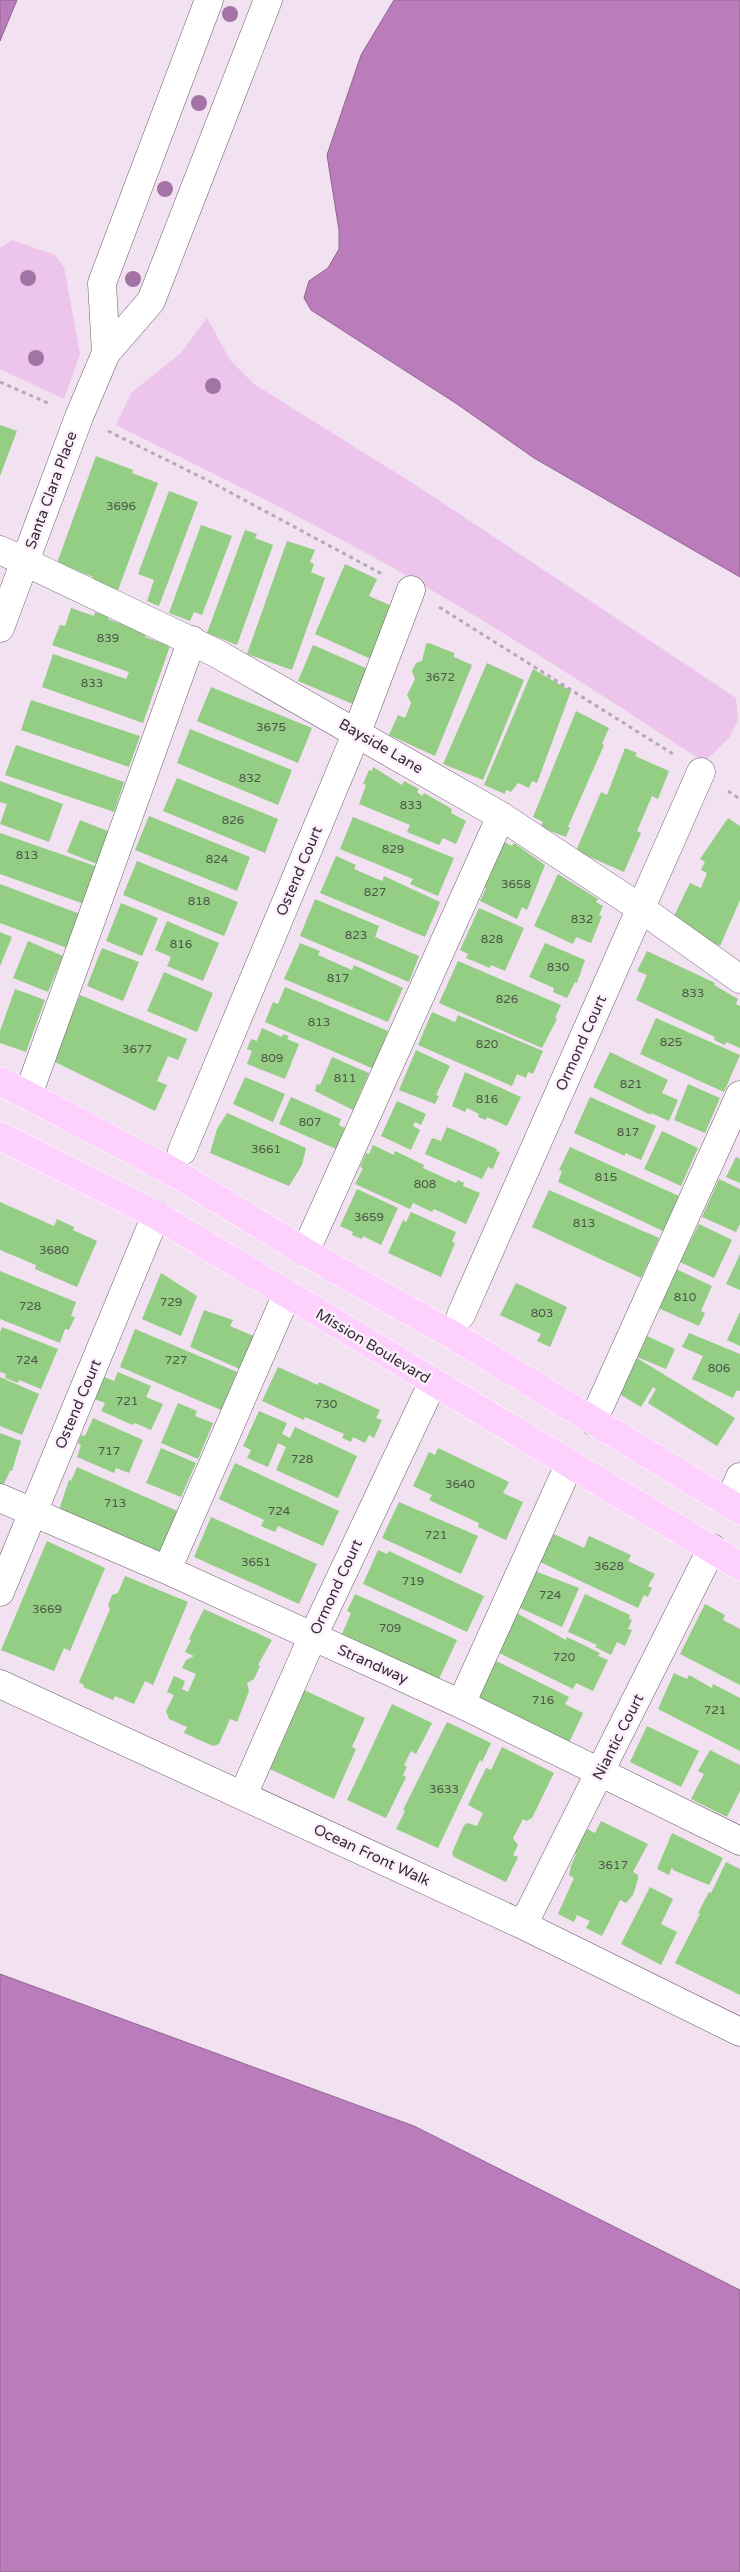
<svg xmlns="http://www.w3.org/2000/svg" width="740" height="2572" font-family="'Varela Round',sans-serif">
<rect width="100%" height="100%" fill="#f1e1f1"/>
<!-- green -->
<path fill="#ecc4ec" d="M12,240l43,15 9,12 16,87 -16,45 -64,-30v-121z
M207,318l23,42 24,24 168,105 314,209 2,22 -9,18 -25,24c-92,-61 -185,-121 -281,-177 -100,-58 -204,-109 -307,-160l15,-32 50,-40z"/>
<!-- water -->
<path fill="#bb7cbc" stroke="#926593" d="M0,0h17l-17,41z
M394,0h346v577l-206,-119 -77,-54 -146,-94 -7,-12 5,-17 19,-13 11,-19v-19l-12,-75 34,-100z
M0,1974l414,152 326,164v282h-740z"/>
<!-- building -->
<path fill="#94cd84" d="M0,425l17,6 -17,45z
M96,456l37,14 -1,3 26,10 -40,107 -26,-10 1,-3 -36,-14z
M169,491l29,11 -39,104 -12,-5 7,-21 -16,-6z
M201,525l31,11 -30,79 -8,-3 -4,9 -21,-8z
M245,530l12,4 -2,4 18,7 -36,100 -30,-12z
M287,541l28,9 -5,12 4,2 -3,8 14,6 -33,92 -45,-16z
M345,564l32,15 -8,17 25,11 -23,52 -56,-25z
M71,608l23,8 1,-4 14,5 -1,2 38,14 -1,4 25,9 -27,77 -101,-36 11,-33 73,25 3,-7 -77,-27 8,-20 5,1z
M429,643l25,10v4l18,8 -37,91 -46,-21 9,-20 7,3 6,-15 -4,-8 8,-16 -3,-8 4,-8 6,-2 4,-17z
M313,645l55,24 -15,35 -55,-23z
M487,663l37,17 -41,100 -40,-16z
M533,669l38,22 -34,92 -5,-2 -3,7 -11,-5 -7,9 -5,-2 -1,4 -21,-9z
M211,687l101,41 -14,35 -101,-42z
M31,700l109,36 -11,31 -108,-37z
M576,711l33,17 -7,16 2,1 -36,82h2l-4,10 -26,-10 3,-5 -10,-5z
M190,729l102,41 -14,35 -101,-42z
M16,745l108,37 -10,30 -109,-37z
M625,748l12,5 -2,3 34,15 -11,28 -6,-3 -15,35 4,2 -17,39 -48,-21 25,-59 6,3z
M373,767l29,18 2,-4 15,8 -2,3 5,4 2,-3 28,16 -1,4 15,8 -10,23 -13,-6 -4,7 -32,-13 3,-7 -51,-21 7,-19 -3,-1 6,-14 3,1z
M177,778l101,41 -13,34 -102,-42z
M0,781l63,23 -14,38 -49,-18 7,-20 -7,-2z
M149,816l101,41 -13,34 -102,-41z
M353,817l101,41 -16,38 -28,-12 3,-5 -73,-30z
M728,818l12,8v74l-20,46 -19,-9 1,-3 -14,-6 1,-3 -16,-7 17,-35 11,5 6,-15 -6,-3 4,-8 -5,-3z
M80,820l30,12 -13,32 -30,-12z
M0,833l101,35 -14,37 -87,-31z
M502,841l10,5 2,-3 31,22 -18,45 -5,-3 -5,12 -37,-18 6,-13 -4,-2z
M336,856l20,9 -2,4 28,12 2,-5 56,26 -15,35 -105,-44z
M137,861l101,41 -14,34 -101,-41z
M558,874l40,25 -2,3 7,4 -4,9 3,1 -11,27 -15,-6 -3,7 -39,-18z
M0,884l80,30 -13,34 -67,-25z
M315,899l64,27 -4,11 44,19 -10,26 -109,-46z
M121,903l37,15 -16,38 -36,-15z
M479,908l45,20 -19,43 -14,-6 -1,3 -24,-10 2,-4 -8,-4z
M167,921l52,22 -16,38 -36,-15 4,-9 -16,-7z
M0,932l12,5 -12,29z
M28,941l35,15 -15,36 -35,-14z
M300,943l20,8 -2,4 34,15 2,-5 49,23 -15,34 -104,-43z
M545,943l40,17 -8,23 -2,-1 -8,16 -14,-6 1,-4 -25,-11z
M102,948l37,14 -16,39 -36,-15z
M647,951l68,32 -1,2 24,14 -2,5 4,2v42l-14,-6 -1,3 -11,-5 1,-3 -79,-37 11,-25 -10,-4z
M458,961l103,44 -6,13 2,1 -15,29 -103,-45z
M164,972l49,21 -16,39 -50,-21z
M285,987l103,44 -14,38 -109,-47 8,-20 5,2z
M15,989l30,11 -19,52 -26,-9v-12z
M80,995l107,44 -9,21 -10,-4 -11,25 10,4 -12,26 -102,-50z
M432,1012l23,10 3,-7 85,36 -10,23 -5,-2 -2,6 -9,-4 -5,12 -94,-41z
M656,1018l84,37 -16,37 -84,-38z
M262,1028l20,9 1,-3 6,2 -2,3 12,5 -14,35 -38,-15 5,-13 -5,-2 4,-10 6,2z
M416,1050l34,16 -14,29 3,1 -4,8 -36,-14z
M610,1052l58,28 -6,13 16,7 -9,21 -18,-8v2l-58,-28z
M332,1057l37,16 -16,37 -38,-19 2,-7 3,1z
M465,1072l56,25 -14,29 -20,-9 -1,3 -8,-3 1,-3 -12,-6 -2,4 -13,-6z
M245,1077l40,17 -12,28 -40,-18z
M688,1084l32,14 -15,35 -31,-13z
M291,1097l50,22 -2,6 6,3 -9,21 -57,-25z
M590,1097l66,29 -15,34 -16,-7v3l-51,-23z
M397,1101l29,13 -5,11 -6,-3 -2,4 7,4 -9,20 -30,-14z
M227,1113l79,35 -4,17 -13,21 -79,-33 7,-24z
M447,1127l50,22 -1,2 4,1 -7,17 -5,-2 -6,12 -57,-25 7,-16 9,3z
M662,1131l36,17 -17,38 -37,-17z
M373,1145l21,10 1,-4 29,14 -1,3 33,15 2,-3 6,3 -1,3 17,7 -14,31 -32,-15 -2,3 -19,-9 -3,6 -55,-25 8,-16 -3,-1 6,-14 3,1z
M570,1147l109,49 -16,35 -105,-49 4,-11 -3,-1z
M736,1157l4,2v24l-14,-6z
M719,1179l21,10v35l-4,8 -34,-15z
M357,1189l41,19 -17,37 -18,-9 -1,3 -10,-4 1,-3 -13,-6z
M549,1190l110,48 -18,40 -109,-51z
M0,1202l54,24 3,-7 17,8 -1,3 24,11 -20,46 -42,-18 1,-4 -36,-15z
M411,1212l45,20 -4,10 3,1 -14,34 -53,-24 15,-33 3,2z
M699,1224l33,16 -18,38 -34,-16z
M740,1254v36l-14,-6z
M676,1269l36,17 -11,25 4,2 -6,13 -41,-18z
M0,1271l76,31 -5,14 4,1 -6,13 -4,-1 -5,14 -60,-24z
M161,1273l36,23 -16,40 -39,-17z
M516,1283l51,24 -17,40 -13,-6 4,-7 -41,-19z
M204,1310l29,10 -3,6 26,11 -14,33 -52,-23z
M740,1312v34l-13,-6z
M2,1327l56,22 -17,40 -22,-9 -1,3 -13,-5 1,-4 -6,-2v-40z
M135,1329l102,43 -16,38 -101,-43z
M689,1333l51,21v37l-3,-1 -4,8 -41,-19 11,-23 -21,-9z
M647,1336l28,13 -9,20 -29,-12z
M637,1358l98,60 -18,28 -69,-43 8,-14 -3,-2 -12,20 -25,-15z
M278,1367l40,18 1,-3 61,28 -4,8 6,2 -8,18 -5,-3 -4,8 -12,-6 -2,5 -9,-4 2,-4 -39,-17 -1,3 -42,-19z
M118,1372l33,14 -5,11 17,7 -12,26 -16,-7 -2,2 -32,-14 4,-8 -11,-4 10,-22 10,4z
M0,1377l39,17 -17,41 -22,-9z
M178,1403l19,8 -2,5 18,7 -15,36 -37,-16z
M259,1411l28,12 -5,11 8,4 5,-11 62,29 -19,42 -62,-28 10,-23 -8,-4 -10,24 -21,-9 4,-8 -8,-4z
M93,1418l50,22 -14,33 -13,-5 -2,5 -37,-16 4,-12 -3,-2 3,-8 4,1z
M0,1433l21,8 -9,30h-2l-7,15 -3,-1z
M161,1448l35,15 -15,34 -35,-14z
M438,1448l71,34 -6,11 20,9 -17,38 -28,-13 1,-4 -50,-23 3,-5 -19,-9 16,-34 6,3z
M235,1463l104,48 -16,35 -45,-20 -3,6 -14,-6 3,-6 -45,-21z
M77,1467l105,46 -19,42 -104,-45 10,-30 2,1z
M399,1502l79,34 -17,38 -79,-36z
M211,1517l106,47 -18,40 -105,-47z
M554,1534l30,14 5,-12 42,19 -3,6 27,13 -7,12 4,2 -4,9 -4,-2 -6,13 -98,-46z
M47,1541l58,27 -35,83 -6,-3 -10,23 -53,-21z
M378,1550l9,4 2,-3 95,45 -17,36 -104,-48z
M535,1571l44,17 -17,39 -42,-19z
M125,1576l63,26 -35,83 -8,-4 -11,23 -19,-8 -2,4 -30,-13 1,-2 -5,-3 31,-73 -2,-4 4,-10 6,-2z
M355,1594l102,46 -18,39 -97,-45 9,-21 -4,-2z
M585,1594l45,21 -1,4 3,1 -4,9 4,1 -7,16 -8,-4 -6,13 -16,-8 2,-2 -29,-13z
M705,1604l20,11 -2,5 17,9v56l-60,-31z
M204,1609l68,31 -14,25 2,1 -6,13 -7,4 2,8 -12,31 -7,-3 -11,25 -6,2 -29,-13 3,-6 -18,-8 -3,-8 8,-16 -7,-3 7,-16 11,5 -3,8 6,3 8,-18 -14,-6 4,-8 8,-4 -9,-4 6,-12 -2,-1z
M511,1610l55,30 1,-3 33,16 -2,3 10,4 -15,31 -17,-8 -3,6 -84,-41z
M486,1656l83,41 -4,7 18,9 -14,30 -101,-50z
M674,1673l13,6 2,-4 23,13 1,-4 27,14v53l-82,-42z
M295,1686l70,32 -13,29 4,2 -22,50 -64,-30 19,-42 -11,-5z
M392,1704l40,19 -16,31 -5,-3 -7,14 3,2 -4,8 3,2 -20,41 -39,-18z
M447,1722l44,21 -9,19 -2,-2 -42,88 -42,-19 9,-18 -2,-1z
M647,1726l52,25 -18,36 -51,-25z
M502,1747l52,26 -22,45 -6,3 -3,-2 -10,19 5,7 -5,10 5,2 -12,25 -52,-25 -2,-4 12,-28 4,-2 9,3 6,-13 -15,-8 18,-37 5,2z
M710,1750l30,15v26l-13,26 -36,-18 13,-25 -6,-3z
M601,1821l47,23 -15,28 5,3v4l-5,16 -7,8 -6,-3 -18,36 -16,-8 4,-7 -13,-6 -3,7 -16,-8 16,-36 -5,-3 2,-9 5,-12 -3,-2 12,-24 10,5z
M672,1833l51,25 -14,27 -36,-15 -1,-3 -3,8 -12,-6z
M726,1862l14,7v126l-65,-32 25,-49 -2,-1 11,-21 2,1z
M650,1887l23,12 -12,25 16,8 -16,33 -40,-21z"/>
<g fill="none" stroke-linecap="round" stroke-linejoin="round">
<!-- minor casing -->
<g stroke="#6b5e6b" stroke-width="29">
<path id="minor" d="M106,353l-4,-70 107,-283
M0,550l216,103 285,163 139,92 100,71
M0,628l79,-211 27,-64 45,-52 117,-301
M28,1095l164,-455
M182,1151l175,-419 54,-142
M305,1252l196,-436
M461,1315l240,-543
M593,1421l147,-326
M0,1498l167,72 294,134 279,137
M729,1503l11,-26
M167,1570l120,-276
M0,1592l156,-377
M0,1684l523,241 217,107
M461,1704l108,-239
M243,1795l70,-159 120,-254
M523,1925l189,-377"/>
</g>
<!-- major casing -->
<g stroke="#fff" stroke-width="29">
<path id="major" d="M0,1081l175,92 130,79 149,84 286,174
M0,1136l156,79 584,351"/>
</g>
<!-- path -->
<path stroke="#b6a9b6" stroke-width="3" stroke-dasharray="4 4" stroke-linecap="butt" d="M0,382l50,22
M108,431l99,49 175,94
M439,607l234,147
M728,791l12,8"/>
<!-- minor -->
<use href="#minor" stroke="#fff" stroke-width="28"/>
<!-- major -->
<use href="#major" stroke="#fdd0fd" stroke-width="28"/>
</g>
<!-- trees -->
<g fill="#a473a6">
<circle cx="230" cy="14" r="8"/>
<circle cx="199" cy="103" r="8"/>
<circle cx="165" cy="189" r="8"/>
<circle cx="28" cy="278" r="8"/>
<circle cx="133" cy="279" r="8"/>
<circle cx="36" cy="358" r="8"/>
<circle cx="213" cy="386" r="8"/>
</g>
<g text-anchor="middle" stroke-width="5" stroke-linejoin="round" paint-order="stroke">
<!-- number labels -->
<g font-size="12" fill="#4c5648">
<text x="121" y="510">3696</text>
<text x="108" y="642">839</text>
<text x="440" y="681">3672</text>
<text x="92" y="687">833</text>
<text x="271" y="731">3675</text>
<text x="250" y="782">832</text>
<text x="411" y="809">833</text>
<text x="233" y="824">826</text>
<text x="393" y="853">829</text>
<text x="27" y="859">813</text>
<text x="217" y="863">824</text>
<text x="516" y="888">3658</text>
<text x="375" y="896">827</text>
<text x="199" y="905">818</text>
<text x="582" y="923">832</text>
<text x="356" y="939">823</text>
<text x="492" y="943">828</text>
<text x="181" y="948">816</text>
<text x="558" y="971">830</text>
<text x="338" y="982">817</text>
<text x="693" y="997">833</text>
<text x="507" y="1003">826</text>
<text x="319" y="1026">813</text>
<text x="671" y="1046">825</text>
<text x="487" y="1048">820</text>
<text x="137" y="1053">3677</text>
<text x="272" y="1062">809</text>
<text x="345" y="1082">811</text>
<text x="631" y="1088">821</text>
<text x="487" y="1103">816</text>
<text x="310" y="1126">807</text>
<text x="628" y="1136">817</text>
<text x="266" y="1153">3661</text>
<text x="606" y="1181">815</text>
<text x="425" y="1188">808</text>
<text x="369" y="1221">3659</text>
<text x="584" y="1227">813</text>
<text x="54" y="1254">3680</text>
<text x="685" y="1301">810</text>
<text x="171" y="1306">729</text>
<text x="30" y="1310">728</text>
<text x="542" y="1317">803</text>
<text x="27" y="1364">724</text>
<text x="176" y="1364">727</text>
<text x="719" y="1372">806</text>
<text x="127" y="1405">721</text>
<text x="326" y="1408">730</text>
<text x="109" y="1455">717</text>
<text x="302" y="1463">728</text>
<text x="460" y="1488">3640</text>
<text x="115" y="1507">713</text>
<text x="279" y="1515">724</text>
<text x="436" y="1539">721</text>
<text x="256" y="1566">3651</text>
<text x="609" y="1570">3628</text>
<text x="413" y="1585">719</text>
<text x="550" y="1599">724</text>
<text x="47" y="1613">3669</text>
<text x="390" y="1632">709</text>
<text x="564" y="1661">720</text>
<text x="543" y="1704">716</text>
<text x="715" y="1714">721</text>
<text x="444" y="1793">3633</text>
<text x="613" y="1869">3617</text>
</g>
<!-- street labels -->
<g font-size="15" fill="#342e34" stroke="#feeffe">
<text transform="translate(51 490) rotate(-70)" y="5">Santa Clara Place</text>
<text transform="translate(381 746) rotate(30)" y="5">Bayside Lane</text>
<text transform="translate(299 871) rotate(-67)" y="5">Ostend Court</text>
<text transform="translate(581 1043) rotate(-66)" y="5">Ormond Court</text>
<text transform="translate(373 1346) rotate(31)" y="5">Mission Boulevard</text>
<text transform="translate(78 1404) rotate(-67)" y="5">Ostend Court</text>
<text transform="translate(336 1587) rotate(-65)" y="5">Ormond Court</text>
<text transform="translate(373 1664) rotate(24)" y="5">Strandway</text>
<text transform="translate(618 1737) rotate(-63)" y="5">Niantic Court</text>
<text transform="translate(372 1855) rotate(25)" y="5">Ocean Front Walk</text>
</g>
</g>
</svg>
